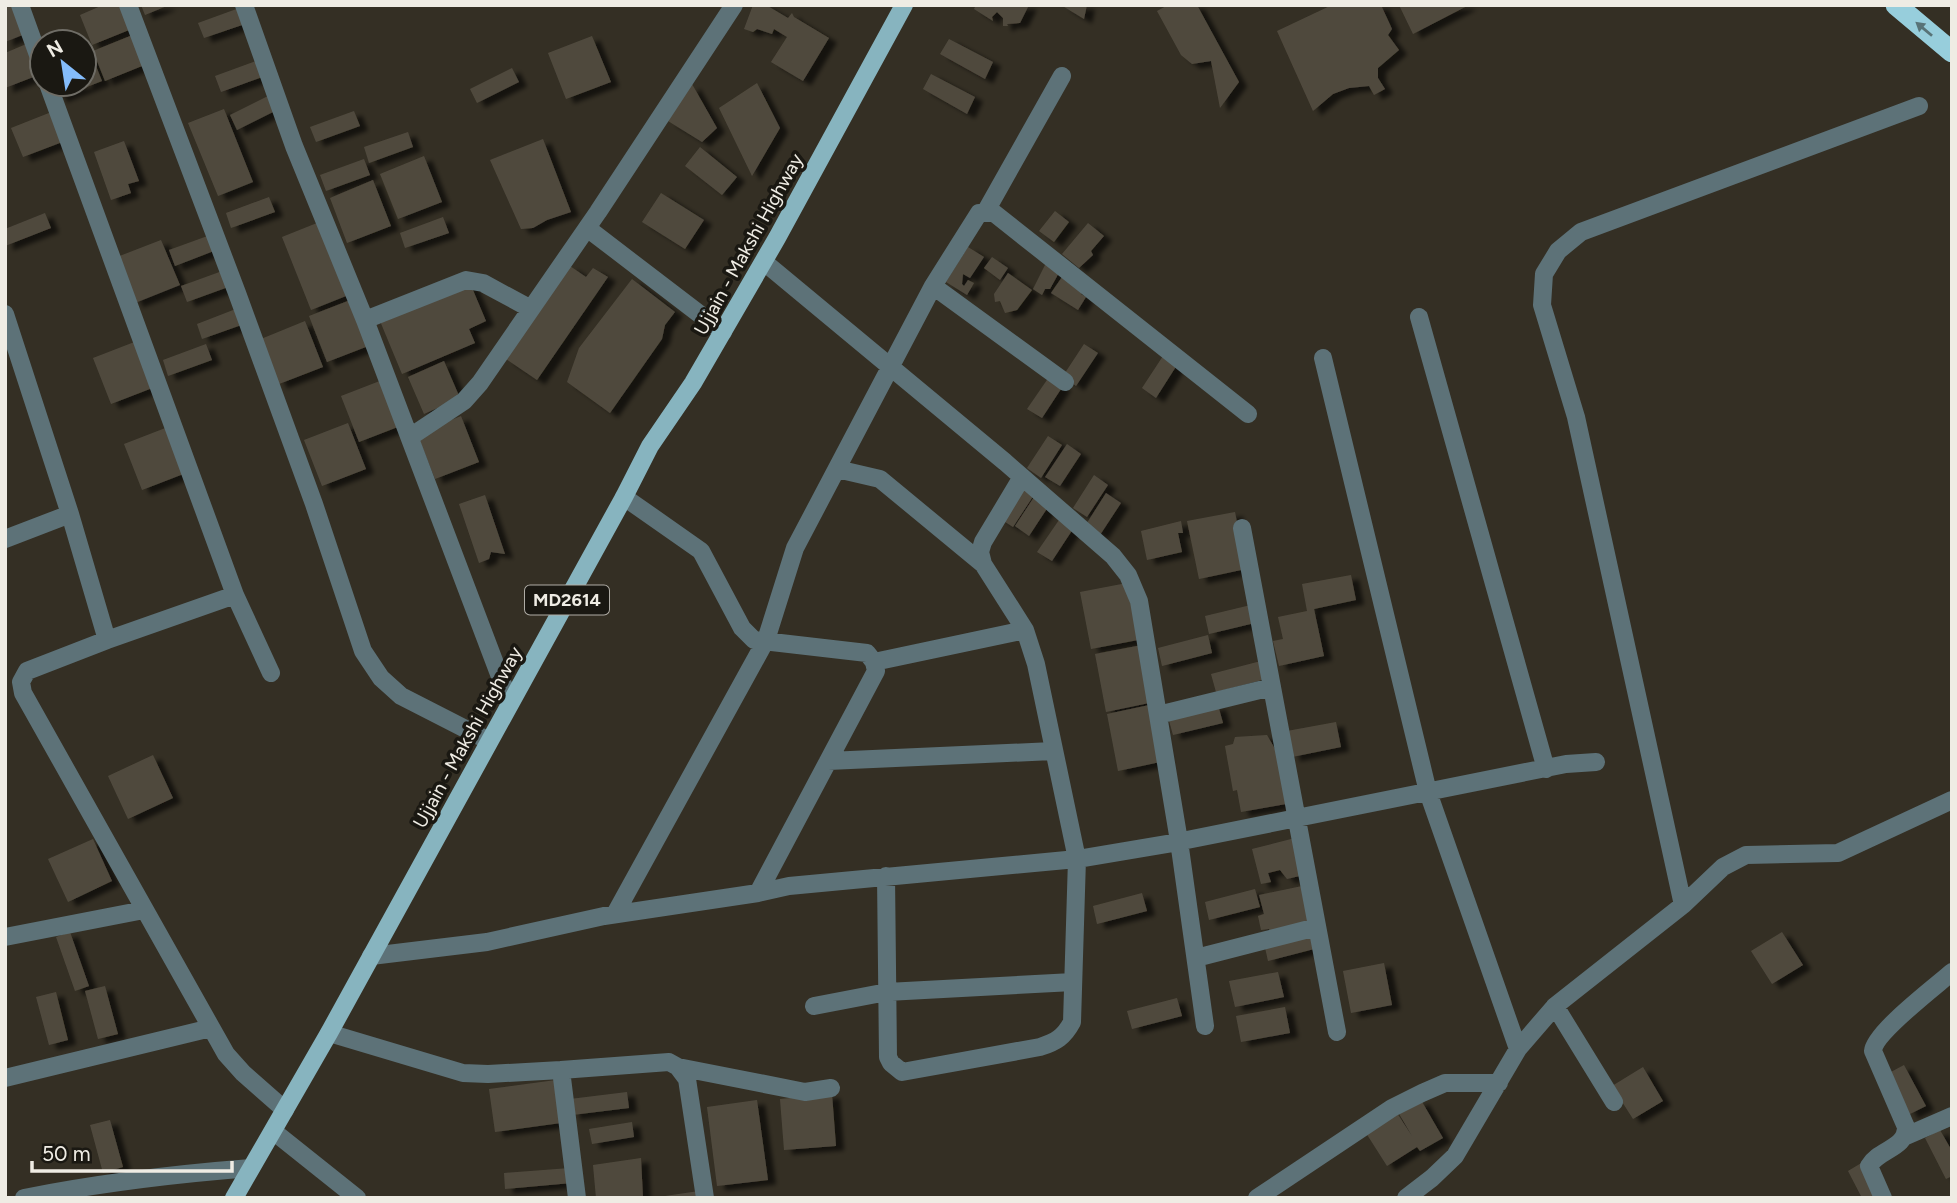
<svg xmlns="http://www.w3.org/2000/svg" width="1957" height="1203" font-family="Figtree,sans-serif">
<defs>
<filter id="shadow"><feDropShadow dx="8" dy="4.5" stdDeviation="2" flood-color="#0009"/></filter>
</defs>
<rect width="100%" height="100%" fill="#342f24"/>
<!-- building -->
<path fill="#504a3e" filter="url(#shadow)" d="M5,5h9l11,29 -20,8z
M103,5h22l9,23 -42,17 -12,-30z
M141,5h28l-24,10z
M753,5h13l22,13 4,-5 2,4 35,21 -26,43 -32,-19 16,-25 -13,-8 -2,5 -15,-5 -4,3 -9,-3z
M976,5h53l-9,18 -13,1 1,2h-5v-8l-6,-6 -5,5 1,4 -19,-12z
M1061,5h26l-3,14z
M1168,5h29l42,77 -19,26 -9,-47 -19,3 -11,-9 -24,-44z
M1332,5h49l11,24 -4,6 11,15 -21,18v10l7,11 -11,6 -5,-9 -20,2 -16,6 -20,17 -36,-80z
M1399,5h70l-56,29z
M242,7l6,16 -44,15 -6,-15z
M135,34l12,30 -42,17 -12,-30z
M592,36l19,46 -45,17 -18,-46z
M949,39l44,23 -8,17 -45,-25z
M29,43l12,31 -36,14v-35z
M90,51l12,30 -43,17 -5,-14h30v-31z
M259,60l6,16 -44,16 -6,-16z
M512,68l7,14 -42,21 -7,-14z
M931,74l44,23 -8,17 -44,-25z
M757,83l23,45 -28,48 -33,-68z
M692,84l25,44 -15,14 -34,-21z
M272,94l7,15 -42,21 -7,-15z
M224,109l29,73 -35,14 -30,-73z
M54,111l11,30 -42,16 -12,-29z
M354,111l6,15 -44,16 -6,-15z
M408,132l5,15 -44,16 -5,-16z
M543,139l28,73 -24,8 -14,8 -12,1 -31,-69z
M124,141l15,40 -11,3 3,9 -20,7 -17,-48z
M700,147l37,30 -15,18 -37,-29z
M424,156l18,46 -44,17 -18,-45z
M364,159l6,16 -44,16 -6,-16z
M373,180l18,46 -44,17 -17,-45z
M661,193l43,27 -19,29 -43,-27z
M269,197l6,15 -44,16 -5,-15z
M1055,211l14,11 -15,20 -15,-11z
M45,213l6,15 -46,18v-17z
M443,217l6,16 -44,15 -5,-15z
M317,223l29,73 -35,14 -29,-73z
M1088,223l16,13 -13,15 2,4 -14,13 -17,-14z
M213,234l6,15 -44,17 -6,-16z
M161,240l19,45 -45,18 -18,-46z
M968,247l16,10 -14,21 -7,-4 -1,10 2,2 4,-6 6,3 -7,12 -21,-13z
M992,257l16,11 -8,12 -16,-12z
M1047,261l14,8 -11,20h-5l-3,6 -9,-6z
M570,266l16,11 7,-9 15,9 -71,103 -31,-21z
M225,270l6,16 -44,16 -6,-16z
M1008,273l24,17 -15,20 -12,3 -5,-12 -5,1 -1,-8z
M1062,277l22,11 -3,6 5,3 -8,13 -27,-17z
M632,279l43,33 -10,13 -3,14 -52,74 -43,-31 12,-34z
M470,283l16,38 -17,8 6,14 -73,31 -22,-53z
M353,299l18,46 -44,17 -18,-46z
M241,307l6,16 -45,16 -5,-15z
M305,321l18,46 -44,17 -18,-45z
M137,341l18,46 -44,17 -18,-46z
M206,344l6,16 -44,16 -5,-16z
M1084,344l14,9 -22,33 -13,-10z
M1163,356l14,9 -21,33 -14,-10z
M444,361l16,37 -36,16 -16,-37z
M1049,377l14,9 -21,32 -15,-9z
M385,379l18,46 -44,17 -18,-46z
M461,416l18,46 -44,17 -18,-45z
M348,423l18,46 -44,17 -18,-46z
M168,427l18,46 -44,17 -18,-46z
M1048,436l14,9 -21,33 -14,-10z
M1067,444l14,10 -21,32 -15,-9z
M1094,475l14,10 -21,32 -14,-9z
M1020,485l14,10 -21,32 -14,-9z
M1106,493l15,10 -21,32 -15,-9z
M1036,494l14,10 -21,32 -14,-10z
M485,495l20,59 -14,-2 -2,7 -10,4 -20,-59z
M1235,512l11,57 -47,10 -12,-58z
M1059,520l14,9 -21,32 -15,-9z
M1181,521l2,12h-5l4,19 -35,8 -6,-29z
M1351,575l5,25 -42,9 10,47 -45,10 -6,-25 10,-2 -5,-22 29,-6 -5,-27z
M1127,583l11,57 -47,9 -11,-57z
M1255,604l4,18 -50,12 -4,-18z
M1208,635l4,18 -50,13 -4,-18z
M1142,645l12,57 -48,10 -11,-58z
M1261,661l5,18 -50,13 -5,-18z
M1154,704l11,57 -47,10 -11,-57z
M1218,705l5,18 -50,12 -5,-18z
M1336,722l5,25 -49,10 -5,-26z
M1267,735l11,19 14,49 -51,9 -4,-22 -4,1 -8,-45 8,-2 2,-7z
M153,755l20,43 -45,21 -20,-43z
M1295,838l9,37 -17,4 -7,-9 -12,3 3,9 -10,2 -9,-35z
M93,839l19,42 -44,21 -20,-43z
M1307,885l5,40 -41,11 -2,-7 -8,1 -3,-14 6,-2 -5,-19z
M1255,889l5,18 -51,13 -4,-18z
M1142,893l5,18 -50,13 -4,-18z
M1314,930l4,18 -50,13 -4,-18z
M70,932l19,54 -14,5 -19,-54z
M1782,932l21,33 -31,19 -21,-33z
M1384,963l8,42 -41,8 -8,-42z
M1278,972l6,25 -49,10 -6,-26z
M105,986l13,48 -20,5 -13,-48z
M56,992l12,48 -19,5 -13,-48z
M1177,998l5,18 -50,13 -5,-18z
M1285,1007l5,26 -49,9 -5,-26z
M1904,1065l22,41 -16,8 -21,-41z
M1643,1067l20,34 -30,18 -21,-33z
M556,1080l5,43 -66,9 -6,-43z
M627,1092l2,16 -57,7 -2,-16z
M832,1094l4,52 -52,4 -4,-51z
M757,1100l11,80 -51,6 -10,-79z
M1421,1100l22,38 -23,13 -3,-4 -30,19 -21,-33 31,-20 15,23 -14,-24z
M110,1120l13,47 -20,6 -13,-48z
M632,1122l2,15 -42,7 -3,-15z
M1940,1130l12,21v25l-6,3 -21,-41z
M641,1158l2,40h-47l-3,-33z
M1863,1162l19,36h-20l-14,-27z
M570,1168l2,15 -67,6 -1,-16z
M699,1191v7h-34v-2z"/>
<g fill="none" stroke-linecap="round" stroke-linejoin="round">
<!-- street -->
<path stroke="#5d7278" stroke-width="18" d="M20,5l22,61
M128,5l109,288 77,211 49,147 18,27 20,18 88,45
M244,5l50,141 71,174 145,383
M48,84l187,511 36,78
M986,211l76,-135
M587,228l136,104
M764,262l241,200 108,94 15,19 11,26 40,240 26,185
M933,286l132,96
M5,314l65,200 37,126
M1419,317l127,452
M365,320l101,-40 17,3 48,26
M1323,358l105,434 90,257
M410,437l54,-36 16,-18 118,-171 136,-207
M837,469l43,10 103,85
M624,497l77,54 41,77 12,12 113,13 7,9 2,9 -118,222
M1242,528l95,504
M5,539l65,-25
M235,595l-128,45 -80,31 -6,11 2,11 203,361 17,19 42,37
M874,662l151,-32
M1158,715l114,-28
M828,761l225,-10
M886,876l2,181 3,6 11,9 138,-25c16,-5 24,-10 32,-25l5,-163 -41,-195 -11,-34 -42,-66 -3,-12 3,-10 39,-65
M1683,905l-107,-488 -34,-112 2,-31 14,-23 23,-19 338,-126
M615,914l151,-274 29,-92 138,-262 46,-73h15l254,201
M5,937l139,-27
M371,956l116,-14 117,-26 154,-23 31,-7 288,-27 95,-16 394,-79 30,-2
M1196,958l121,-31
M814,1006l73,-14 186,-10
M1555,1006l59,96
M329,1033l134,40 25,1 73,-4 16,128
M678,1067l127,25 26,-4
M561,1070l108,-8 9,5 9,12 18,119
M5,1078l206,-50
M273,1131l84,67
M1906,1136l46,-20
M24,1198c75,-15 151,-24 227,-30
M1257,1198l135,-90 30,-15 23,-10h54
M1406,1198l26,-20 23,-22 63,-107 37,-43 128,-101 40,-38 23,-12 92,-2 114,-53
M1883,1198l-14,-32c10,-17 37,-17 37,-39l-33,-76c1,-18 63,-65 79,-79"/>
<!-- primary -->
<path stroke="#87b4bf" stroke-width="18" d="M234,1198l95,-165 295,-536 26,-51 43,-63 84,-145 127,-233"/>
<!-- highway -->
<path stroke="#97cedc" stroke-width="21" d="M1896,5l56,47"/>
</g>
<!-- one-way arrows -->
<defs><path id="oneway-solid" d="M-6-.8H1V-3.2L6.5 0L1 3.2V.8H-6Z" transform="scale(1.75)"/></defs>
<use fill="#587377" href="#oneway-solid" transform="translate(1924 29) rotate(-140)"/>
<g text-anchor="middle" stroke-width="7" stroke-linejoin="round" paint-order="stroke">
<!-- shield labels -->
<rect fill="#1a1812" stroke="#afaca5" stroke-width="2" x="525" y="585.5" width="84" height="29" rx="5"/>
<g font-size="18" font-weight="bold" fill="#efece4">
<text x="567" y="606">MD2614</text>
</g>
<!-- street labels -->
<g font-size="19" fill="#efece4" stroke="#1a1812">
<text transform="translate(748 244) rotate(-61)" y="7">Ujjain - Makshi Highway</text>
<text transform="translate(467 737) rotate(-61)" y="7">Ujjain - Makshi Highway</text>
</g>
</g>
<!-- border -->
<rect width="1957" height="1203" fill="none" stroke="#efece4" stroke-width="14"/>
<!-- north arrow -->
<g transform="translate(63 63) rotate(330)"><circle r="33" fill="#1a1812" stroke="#6f6d66" stroke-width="2"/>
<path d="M0-5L12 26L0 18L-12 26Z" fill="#84bcfb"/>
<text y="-10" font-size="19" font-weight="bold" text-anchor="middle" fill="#efece4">N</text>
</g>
<!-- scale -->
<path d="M32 1161v10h200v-10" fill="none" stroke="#efece4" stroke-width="3.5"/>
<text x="42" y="1161" font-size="21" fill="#efece4" stroke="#1a1812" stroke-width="5" paint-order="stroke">50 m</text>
</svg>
